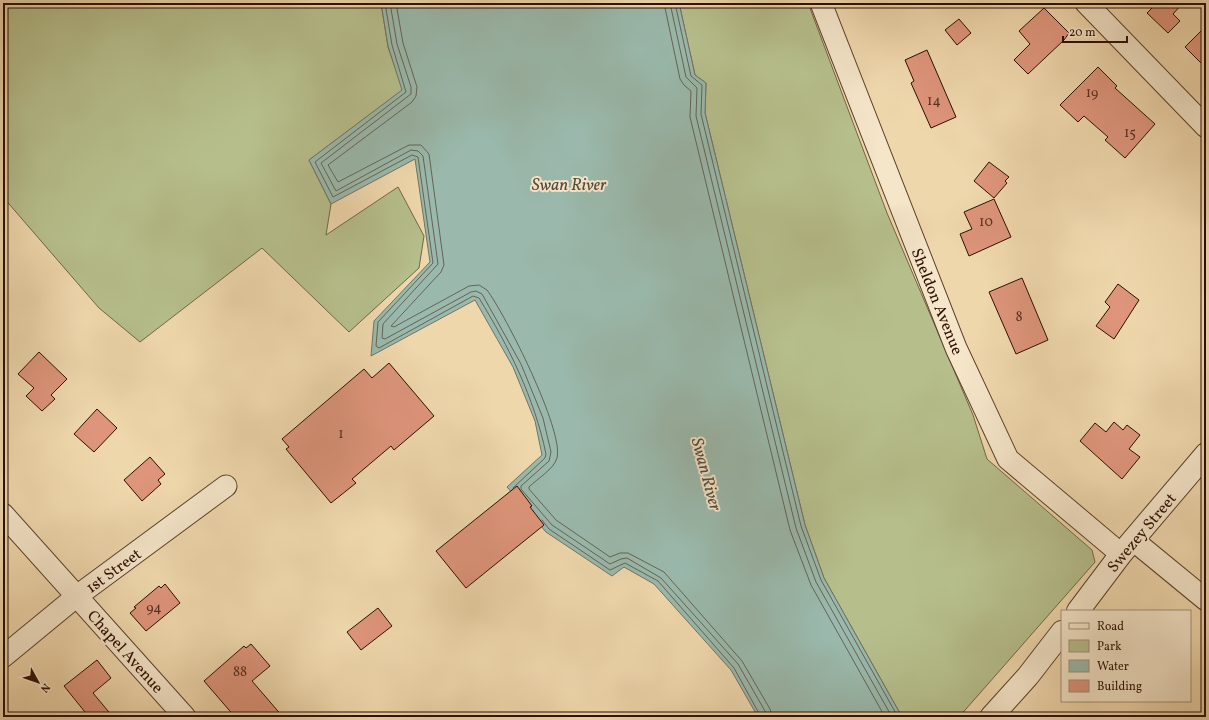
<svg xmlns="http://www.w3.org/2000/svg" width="1209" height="720" font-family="Vollkorn,serif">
<rect width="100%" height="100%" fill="#efd7ac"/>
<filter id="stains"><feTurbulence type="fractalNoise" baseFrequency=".005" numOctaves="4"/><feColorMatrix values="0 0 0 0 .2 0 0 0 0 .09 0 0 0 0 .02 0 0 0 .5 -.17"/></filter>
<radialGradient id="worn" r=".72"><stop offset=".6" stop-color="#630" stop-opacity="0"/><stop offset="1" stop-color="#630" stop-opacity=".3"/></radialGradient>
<!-- green -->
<path fill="#b6bf8c" stroke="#706646" d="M3,3h378l7,44 15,43 -94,70 22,44 -5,31 72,-48 26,49 -5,32 -70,64 -87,-84 -122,94 -41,-34 -96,-111z
M679,3h129l79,210 86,202 14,44 105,91 3,12 -136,155h-57l-78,-139 -19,-53 -100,-412 1,-30 -11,-8z"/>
<!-- water -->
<path fill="#9ab9ac" stroke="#6e7567" d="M381,3h298l16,72 11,8 -1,30 100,412 19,53 78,139h-144l-27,-47 -77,-86 -30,-17 -12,9 -66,-44 -39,-45 35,-32 -7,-34 -22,-54 -38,-67 -104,56 3,-35 56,-59 -15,-103 -84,45 -22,-44 93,-70 -14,-44z"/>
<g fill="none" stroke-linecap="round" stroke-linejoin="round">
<!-- shore -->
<path stroke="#626456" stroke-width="1" d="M385,3l7,42 14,47 -91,70 18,35 79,-42 6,2 15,106 -55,59 -2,24 3,2 94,-52 6,2c30,49 55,99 67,156l-1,4 -32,30
M390,3l7,41 14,43v7l-90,69 15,28 75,-41 7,1 5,5 15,108 -55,60 -1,14 3,1 86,-47 5,-1 6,3 39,70 22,54 8,34 -2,9 -28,25v3l31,36 58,39 11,-5 6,-1 34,20 77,86 27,47 1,6
M396,3l7,40 14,44 -1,9 -4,6 -84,63 10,17 71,-37h12l8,9 15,111 -3,7 -50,54 3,1 75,-41 10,-1 8,5c18,24 77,140 70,168 -3,11 -20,21 -28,29v2l27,31 54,37 10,-4h8l36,19 78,89 28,48 2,8
M664,3l16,76 4,6 7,6 -1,26 100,413 21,55 74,132
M670,3l16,74 11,11 -1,28 100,412 20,54 76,135
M675,3l16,73 11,9 -1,29 100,412 20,54 77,137
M542,520l7,9 61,41 15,-7 33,18 76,87 27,49"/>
</g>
<!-- building -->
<path fill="#de957b" stroke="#2b0e00" d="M1157,3h26l-10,11 7,7 -12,12 -21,-20z
M1044,8l25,25 -5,7 -36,34 -14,-14 16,-16 -11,-13z
M959,19l12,14 -14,12 -12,-15z
M1206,26v42l-21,-21z
M927,50l29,67 -25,11 -20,-45 3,-2 -9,-21z
M1098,67l19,19 -2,2 40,36 -30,34 -20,-18 3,-3 -24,-21 -6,6 -18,-17z
M989,162l20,15 -4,4 2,2 -13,15 -20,-17z
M994,199l17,38 -42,19 -9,-22 12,-5 -8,-17z
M1022,278l26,62 -32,14 -27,-62z
M1118,284l21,16 -25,39 -18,-13 14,-19 -5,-5z
M39,352l28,27 -16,16 4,4 -13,12 -16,-15 8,-8 -16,-14z
M389,363l45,53 -40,34 -3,-4 -39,33 4,4 -25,20 -45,-54 3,-2 -7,-8 82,-70 8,9z
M97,409l20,19 -23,24 -20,-18z
M1114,422l9,8 4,-5 13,10 -11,14 11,8 -18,22 -42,-38 15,-18 11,9z
M150,457l15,17 -7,6 3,4 -19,17 -18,-21z
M517,486l15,20 -2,1 14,18 -78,63 -30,-37z
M165,584l15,19 -34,28 -16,-18 6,-5 -2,-1 25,-21 2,2z
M378,608l14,18 -31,24 -14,-18z
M251,644l19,22 -18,15 31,36h-48l-31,-36 40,-35 2,2z
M97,660l14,18 -18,15 20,24h-24l-25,-31z"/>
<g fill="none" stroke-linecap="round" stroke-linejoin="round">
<!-- minor casing -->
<g stroke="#5c402b" stroke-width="23">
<path id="minor" d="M821,3l135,345 52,111 113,95
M1086,3l120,124
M3,514l182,203
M1133,540l73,60
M3,657l74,-61 149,-110"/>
</g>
<!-- tertiary casing -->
<g stroke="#5c402b" stroke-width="24">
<path id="tertiary" d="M1078,611l43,-57 85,-100
M991,717l37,-41 34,-44"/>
</g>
<!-- minor -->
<use href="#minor" stroke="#f5e5c9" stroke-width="21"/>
<!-- tertiary -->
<use href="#tertiary" stroke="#f5e5c9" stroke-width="22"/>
</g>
<g text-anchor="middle" stroke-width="4" stroke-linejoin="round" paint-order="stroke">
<!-- number labels -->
<g font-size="14" fill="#58301f">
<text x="1092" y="97">19</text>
<text x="934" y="105">14</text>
<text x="1130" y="137">15</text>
<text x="986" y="226">10</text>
<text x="1019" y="321">8</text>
<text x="341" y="438">1</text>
<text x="154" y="612">94</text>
<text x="240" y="676">88</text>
</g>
<!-- street labels -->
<g font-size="16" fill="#2b0e00" stroke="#f5e5c9">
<text transform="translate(938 301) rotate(68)" y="6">Sheldon Avenue</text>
<text transform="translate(1141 532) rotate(-50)" y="6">Swezey Street</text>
<text transform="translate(113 570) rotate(-36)" y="6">1st Street</text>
<text transform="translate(126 651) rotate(48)" y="6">Chapel Avenue</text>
</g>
<!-- water labels -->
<g font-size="17" font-style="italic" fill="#524a3c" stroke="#f5e5c9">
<text x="569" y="190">Swan River</text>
<text transform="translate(707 474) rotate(75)" y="6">Swan River</text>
</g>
</g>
<!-- margin -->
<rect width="1209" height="720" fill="none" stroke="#efd7ac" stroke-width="16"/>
<rect x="4" y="4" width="1201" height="712" fill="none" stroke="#2b0e00" stroke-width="2"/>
<rect x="8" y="8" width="1193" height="704" fill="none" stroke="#2b0e00"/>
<!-- legend -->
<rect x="1061" y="610" width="130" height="92" fill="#f5e5c9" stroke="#a48f79"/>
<rect x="1069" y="623" width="20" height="6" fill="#f5e5c9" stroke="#a48f79"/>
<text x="1097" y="630" font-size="12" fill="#2b0e00">Road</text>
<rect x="1069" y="640" width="20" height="12" fill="#b6bf8c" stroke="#a48f79"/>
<text x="1097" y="650" font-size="12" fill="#2b0e00">Park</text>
<rect x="1069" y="660" width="20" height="12" fill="#9ab9ac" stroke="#a48f79"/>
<text x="1097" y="670" font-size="12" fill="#2b0e00">Water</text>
<rect x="1069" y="680" width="20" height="12" fill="#de957b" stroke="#a48f79"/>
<text x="1097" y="690" font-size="12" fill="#2b0e00">Building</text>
<!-- north arrow -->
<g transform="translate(38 682) rotate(130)" stroke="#f5e5c9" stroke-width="3" paint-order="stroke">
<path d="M0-3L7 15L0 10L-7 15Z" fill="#2b0e00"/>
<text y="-6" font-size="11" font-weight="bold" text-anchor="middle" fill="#2b0e00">N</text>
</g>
<!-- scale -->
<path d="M1063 36v6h64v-6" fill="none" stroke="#2b0e00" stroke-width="2"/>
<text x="1069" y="36" font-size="12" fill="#2b0e00" stroke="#f5e5c9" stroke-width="3" paint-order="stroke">20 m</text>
<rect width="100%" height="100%" filter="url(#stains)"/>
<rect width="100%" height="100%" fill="url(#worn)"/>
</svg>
